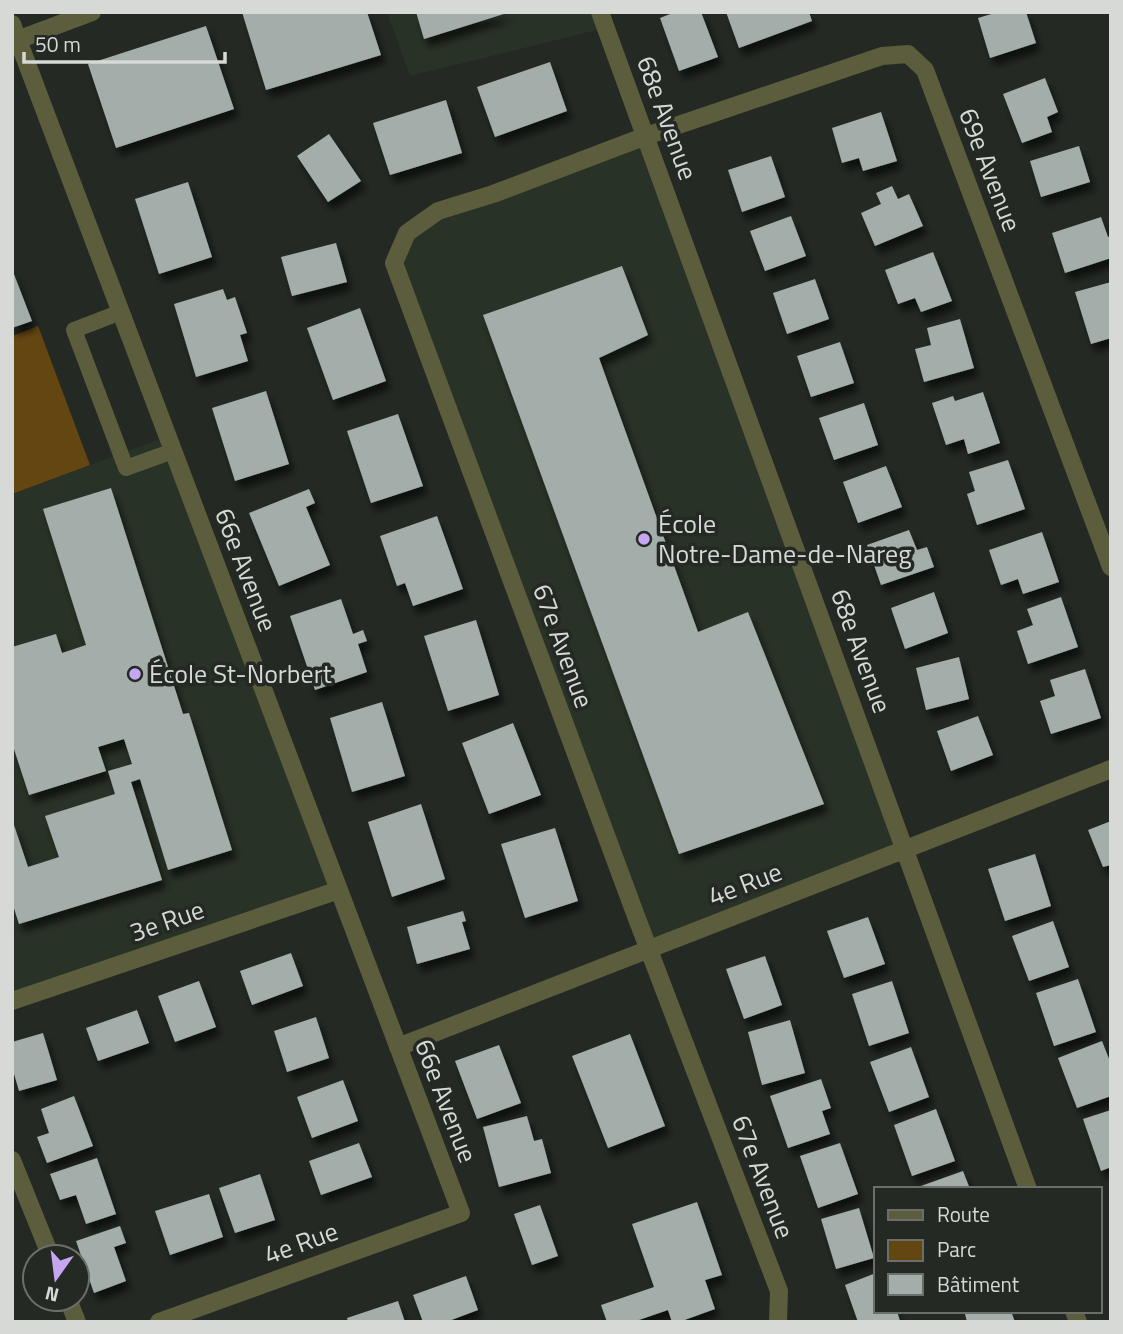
<svg xmlns="http://www.w3.org/2000/svg" width="1123" height="1334" font-family="'Titillium Web',sans-serif">
<defs>
<filter id="shadow"><feDropShadow dx="4.5" dy="8" stdDeviation="3.5" flood-color="#0009"/></filter>
</defs>
<rect width="100%" height="100%" fill="#242924"/>
<!-- built -->
<path fill="#293227" d="M387,12h213l5,16 -195,48z
M646,136l259,714 -257,99 -254,-686 13,-30z
M168,436l171,454 -327,111v-507z"/>
<!-- green -->
<path fill="#644611" d="M38,326l52,139 -78,29v-158z"/>
<!-- building -->
<path fill="#a3adaa" filter="url(#shadow)" d="M242,12h125l14,43 -115,35z
M416,12h91v1l-83,26z
M675,12h26l17,45 -39,14 -19,-53z
M726,12h83l3,9 -73,27z
M998,12h28l10,31 -46,15 -12,-40z
M206,26l28,83 -118,39 -28,-84z
M550,62l17,49 -72,26 -18,-50z
M1045,78l13,34 -11,5 5,15 -30,11 -19,-49z
M446,100l16,53 -72,22 -17,-52z
M881,112l16,49 -34,10 -4,-13 -17,5 -10,-35z
M329,134l32,47 -33,21 -31,-46z
M1079,146l11,36 -49,15 -11,-36z
M771,156l14,41 -43,15 -14,-42z
M188,182l24,75 -53,17 -24,-75z
M892,186l6,13 11,-5 14,32 -48,20 -14,-33 20,-9 -5,-11z
M791,216l15,40 -41,15 -15,-40z
M1101,217l7,20 3,-1v22l-46,15 -13,-40z
M336,243l11,39 -55,14 -11,-39z
M933,252l19,49 -31,11 -6,-14 -17,6 -13,-34z
M622,266l26,69 -49,23 99,274 50,-20 76,192 -145,50 -196,-539z
M12,269l20,52 -20,7z
M815,279l14,40 -42,15 -14,-41z
M1111,282v56l-20,6 -16,-52z
M223,289l4,11 8,-3 12,36 -7,2 8,26 -52,16 -22,-73z
M360,308l26,73 -53,19 -26,-72z
M960,319l14,49 -50,14 -9,-33 16,-4 -4,-17z
M840,342l14,41 -43,14 -14,-41z
M266,391l23,73 -54,17 -23,-73z
M983,392l17,51 -32,11 -4,-15 -18,6 -14,-42 21,-7 2,5z
M864,403l14,42 -44,15 -15,-42z
M398,414l25,72 -52,17 -24,-72z
M1008,460l17,49 -48,16 -10,-31 8,-3 -6,-19z
M886,466l16,41 -44,16 -15,-41z
M111,488l72,226 6,-1 43,137 -64,20 -28,-91 -9,3 31,98 -143,44 -7,-22v-83l16,48 31,-10 -14,-41 70,-22 -7,-23 24,-7 -8,-25 -26,8 8,24 -77,24 -17,-52v-96l44,-13 6,19 24,-8 -43,-136z
M309,489l6,14 -9,4 24,58 -51,21 -30,-73z
M437,516l26,73 -50,17 -8,-23 -8,3 -17,-50z
M909,530l8,20 10,-3 7,20 -53,18 -14,-40z
M1042,532l17,50 -36,12 -5,-15 -17,6 -12,-35z
M934,592l14,41 -43,16 -14,-41z
M1061,597l17,50 -50,17 -11,-33 16,-6 -6,-16z
M341,599l12,35 10,-4 4,11 -9,3 9,28 -52,18 -25,-74z
M476,620l23,75 -51,16 -24,-75z
M959,657l10,42 -43,11 -10,-42z
M1085,669l16,49 -50,16 -11,-33 15,-5 -5,-16z
M382,702l23,74 -53,16 -22,-74z
M978,716l15,39 -42,16 -14,-40z
M513,723l28,72 -52,19 -27,-71z
M421,804l24,75 -53,18 -24,-75z
M1111,821v44l-8,2 -15,-37z
M555,828l23,73 -53,17 -24,-74z
M1035,854l16,52 -46,15 -17,-52z
M463,911l3,10 -4,1 8,27 -53,15 -10,-37z
M868,917l17,47 -41,14 -17,-47z
M1053,921l16,46 -40,14 -17,-45z
M291,953l12,33 -51,19 -12,-34z
M765,956l17,49 -38,14 -18,-50z
M1078,979l18,53 -42,14 -18,-53z
M199,981l17,46 -41,15 -17,-46z
M892,981l17,52 -40,13 -17,-52z
M137,1010l12,33 -51,18 -12,-33z
M316,1017l13,41 -42,14 -13,-41z
M790,1020l15,53 -43,12 -14,-53z
M43,1033l14,47 -38,11 -7,-24v-25z
M630,1034l35,92 -57,22 -36,-92z
M1102,1041l9,23v32l-34,12 -19,-50z
M499,1045l22,58 -44,16 -22,-58z
M911,1047l18,50 -40,15 -19,-50z
M821,1079l10,29 -9,3 8,23 -42,14 -18,-52z
M343,1080l15,41 -46,17 -15,-41z
M74,1096l19,50 -46,17 -10,-26 12,-4 -8,-24z
M936,1109l19,52 -43,15 -18,-51z
M1111,1110v57l-10,4 -18,-52z
M527,1116l7,25 8,-2 9,34 -52,14 -16,-60z
M359,1143l13,34 -51,18 -12,-34z
M840,1143l18,51 -40,14 -18,-52z
M97,1158l19,56 -30,10 -10,-29 -16,5 -10,-26z
M963,1171l7,18h-48l-1,-3z
M260,1174l15,46 -40,13 -16,-45z
M209,1194l14,43 -53,18 -15,-44z
M697,1202l25,73 -17,5 10,29 -36,13h-7l-4,-12 -35,12h-26l-6,-17 53,-18 -22,-63z
M540,1205l18,51 -26,9 -18,-51z
M859,1208l15,50 -38,11 -15,-50z
M120,1226l6,17 -12,4 12,34 -32,12 -18,-52z
M876,1273v38h21l3,10 -42,1 -13,-37z
M466,1276l12,34 -32,12h-23l-10,-27z
M398,1301l7,21h-57l-1,-4z
M973,1311h38l4,11h-48l-2,-8z"/>
<g fill="none" stroke-linecap="round" stroke-linejoin="round">
<!-- service -->
<path stroke="#5c5d3d" stroke-width="16" d="M121,312l-47,18 52,138 47,-17"/>
<!-- minor -->
<path stroke="#5c5d3d" stroke-width="18" d="M600,12l428,1177
M12,24l449,1189 -302,109
M12,1001l327,-111
M398,1047l713,-278
M12,1160l39,97
M68,1299l9,23
M1074,1311l4,11
M778,1322l1,-31 -143,-375 -242,-653 13,-30 31,-22 55,-17 153,-58 236,-80 26,-2 17,16 186,497"/>
<!-- tertiary -->
<path stroke="#5c5d3d" stroke-width="18" d="M12,42l80,-30"/>
</g>
<!-- markers -->
<g fill="#c6a6f0" stroke="#242924" stroke-width="2.5">
<circle cx="644" cy="539" r="7"/>
<circle cx="135" cy="674" r="7"/>
</g>
<g text-anchor="middle" stroke-width="7" stroke-linejoin="round" paint-order="stroke">
<!-- street labels -->
<g font-size="26" fill="#d6d9d6" stroke="#242924">
<text transform="translate(667 118) rotate(70)" y="9">68e Avenue</text>
<text transform="translate(990 170) rotate(69)" y="9">69e Avenue</text>
<text transform="translate(246 570) rotate(69)" y="9">66e Avenue</text>
<text transform="translate(563 646) rotate(70)" y="9">67e Avenue</text>
<text transform="translate(861 651) rotate(70)" y="9">68e Avenue</text>
<text transform="translate(745 884) rotate(-21)" y="9">4e Rue</text>
<text transform="translate(167 921) rotate(-19)" y="9">3e Rue</text>
<text transform="translate(446 1101) rotate(69)" y="9">66e Avenue</text>
<text transform="translate(763 1177) rotate(69)" y="9">67e Avenue</text>
<text transform="translate(301 1243) rotate(-20)" y="9">4e Rue</text>
</g>
<!-- poi labels -->
<g font-size="26" fill="#d6d9d6" stroke="#242924" text-anchor="start">
<text x="658" y="533">École<tspan x="658" dy="30">Notre-Dame-de-Nareg</tspan></text>
<text x="149" y="683">École St-Norbert</text>
</g>
</g>
<!-- border -->
<rect width="1123" height="1334" fill="none" stroke="#d6d9d6" stroke-width="28"/>
<!-- legend -->
<rect x="874" y="1187" width="228" height="126" fill="#242924" stroke="#6b6f6b" stroke-width="2"/>
<rect x="888" y="1210" width="35" height="10" fill="#5c5d3d" stroke="#6b6f6b" stroke-width="2"/>
<text x="937" y="1222" font-size="21" fill="#d6d9d6">Route</text>
<rect x="888" y="1240" width="35" height="21" fill="#644611" stroke="#6b6f6b" stroke-width="2"/>
<text x="937" y="1257" font-size="21" fill="#d6d9d6">Parc</text>
<rect x="888" y="1274" width="35" height="21" fill="#a3adaa" stroke="#6b6f6b" stroke-width="2"/>
<text x="937" y="1292" font-size="21" fill="#d6d9d6">Bâtiment</text>
<!-- north arrow -->
<g transform="translate(56 1278) rotate(194)"><circle r="33" fill="#242924" stroke="#6b6f6b" stroke-width="2"/>
<path d="M0-5L12 26L0 18L-12 26Z" fill="#c6a6f0"/>
<text y="-10" font-size="19" font-weight="bold" text-anchor="middle" fill="#d6d9d6">N</text>
</g>
<!-- scale -->
<path d="M24 52v10h201v-10" fill="none" stroke="#d6d9d6" stroke-width="3.5"/>
<text x="35" y="52" font-size="21" fill="#d6d9d6" stroke="#242924" stroke-width="5" paint-order="stroke">50 m</text>
</svg>
